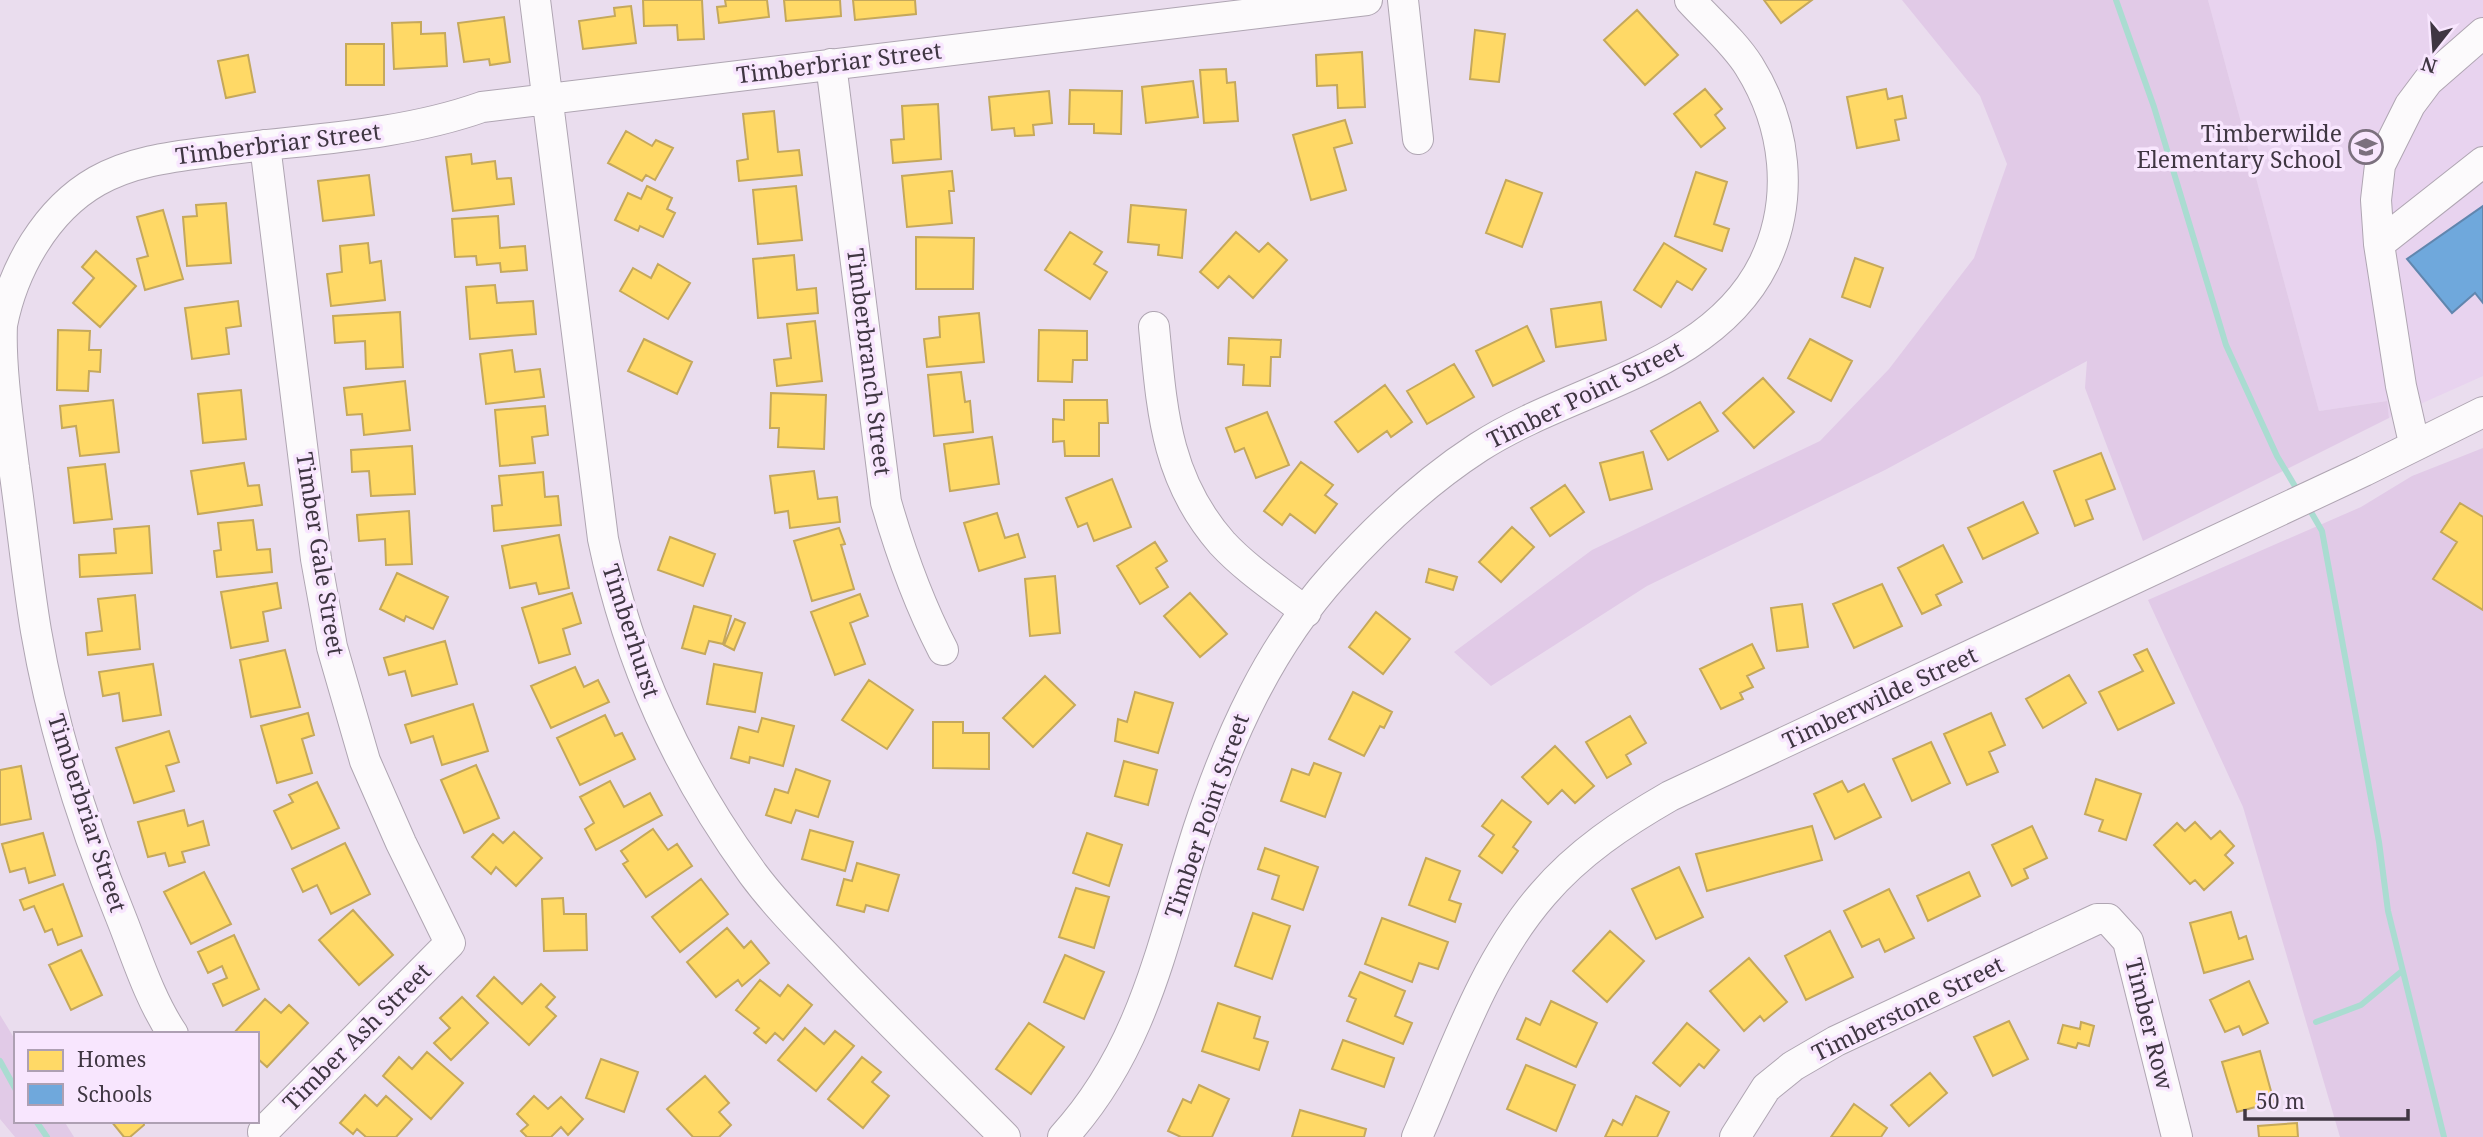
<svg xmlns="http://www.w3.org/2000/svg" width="2483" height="1137" font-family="'Noto Serif',serif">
<rect width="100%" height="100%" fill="#eaddee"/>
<!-- built -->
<path fill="#e8d3ef" d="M2208,0h275v376l-94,42 -3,-17 -67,10z"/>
<!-- green -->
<path fill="#e1cae7" d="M1902,0h306l111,411 68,-10 2,17 -246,123 -58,-153 2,-27 -202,109 -238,116 -156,100 -37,-34 138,-102 228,-109 69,-72 85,-111 33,-94 -27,-68z
M2483,448v689h-143l-97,-330 -95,-207 213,-93 51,-31z
M0,1015l16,26v80h48l10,16h-59l-15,-18z"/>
<!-- homes -->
<path fill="#ffd966" stroke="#c5a85b" stroke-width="2" d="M643,0h59l2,39 -26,1 -1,-15 -33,1z
M725,0h42l2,17 -50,6 -2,-16 9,-1z
M784,0h56l1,16 -55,5z
M853,0h62l1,14 -61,6z
M1764,0h48l-31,23z
M631,6l5,37 -53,6 -4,-28 36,-5 -1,-8z
M1637,10l41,45 -33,30 -41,-45z
M504,17l6,45 -20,3 -1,-6 -25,3 -6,-39z
M421,22v12l24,-1 2,33 -53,3 -2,-46z
M1475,30l30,4 -6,48 -29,-3z
M346,44h38v41h-38z
M1362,52l3,55 -27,1 -1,-23 -20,1 -1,-31z
M248,55l7,37 -29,6 -8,-37z
M1226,69l1,14 8,-1 3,39 -34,2 -4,-53z
M1193,81l5,36 -52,6 -4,-36z
M1705,89l17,20 -7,6 10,13 -24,19 -27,-33z
M1886,89l2,10 14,-3 4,22 -11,2 4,20 -42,8 -10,-51z
M1070,90l52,1 -1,43 -27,-1v-9h-25z
M1049,91l3,32 -19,2 1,10 -19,1 -1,-8 -22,2 -3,-33z
M938,104l3,55 -48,4 -2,-23 13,-1 -2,-33z
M774,111l4,41 21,-2 3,25 -63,6 -2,-20 11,-2 -5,-45z
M1345,120l7,23 -18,5 12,42 -35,10 -18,-65z
M626,131l26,15 4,-6 17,8 -18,32 -9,-5 -4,6 -34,-18z
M471,154l1,10 23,-3 2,18 14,-1 3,26 -61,7 -7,-54z
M952,171l2,20h-5l3,32 -45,4 -5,-51z
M1696,172l31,10 -13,42 15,5 -7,22 -47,-15z
M369,175l5,40 -51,6 -5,-40z
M1506,180l36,13 -20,54 -36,-14z
M647,186l25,12 -5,11 8,4 -12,24 -23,-11 -2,5 -23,-11 13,-27 13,6z
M796,186l6,54 -44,4 -5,-54z
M226,203l5,60 -44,3 -4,-49 14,-1 -1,-11z
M1131,205l55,5 -4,48 -24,-3 1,-10 -31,-3z
M163,210l20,69 -38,11 -8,-31 11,-3 -11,-39z
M498,216l2,32 25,-2 2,24 -26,2 -1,-9 -23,2 -1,-9 -21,1 -3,-38z
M1070,232l32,20 -8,12 13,8 -17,27 -45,-29z
M1236,232l23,20 9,-9 19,17 -34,38 -24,-22 -11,12 -18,-16z
M916,237l58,1 -1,51h-57z
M368,243l2,20 11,-2 4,39 -54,6 -4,-32 15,-2 -2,-26z
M1664,243l42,26 -14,21 -15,-9 -16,26 -27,-17z
M96,251l40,35 -36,41 -27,-24 21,-25 -12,-11z
M794,255l3,35 19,-2 2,25 -60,5 -5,-59z
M1855,258l28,10 -13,39 -28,-10z
M658,264l32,19 -22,36 -48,-28 13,-23 18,10z
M495,285l2,18 36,-2 3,33 -66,5 -4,-52z
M238,301l3,25 -15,2 3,26 -37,5 -7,-51z
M1601,302l5,38 -50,7 -5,-38z
M400,312l3,55 -37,2 -1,-28 -30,2 -2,-27z
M979,313l5,49 -57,5 -3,-28 16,-2 -1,-20z
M815,321l7,60 -45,5 -3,-26 17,-2 -4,-34z
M1527,326l17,35 -51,25 -17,-35z
M58,330l32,1 -1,19h12l-1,22 -11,-1 -1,20 -31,-1z
M1039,330l48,1v29h-14l-1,22 -34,-1z
M1229,338l52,2 -1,17h-9l-1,29 -27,-1 1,-20 -16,-1z
M644,339l48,23 -15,32 -49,-23z
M1810,339l42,22 -21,40 -43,-23z
M512,350l3,22 25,-3 4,28 -58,7 -6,-50z
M1454,364l20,33 -47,27 -20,-33z
M961,372l4,30 5,-1 3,31 -39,4 -6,-61z
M1763,378l31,34 -40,36 -31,-35z
M405,381l5,49 -46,5 -2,-21 -15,1 -3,-27z
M1385,385l27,37 -21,15 -4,-6 -29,21 -23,-30z
M241,390l5,49 -43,4 -5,-49z
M771,393l55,2 -2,54 -46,-2 1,-19h-9z
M113,400l6,52 -39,4 -4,-30 -14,2 -2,-22z
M1064,400h43l1,23h-9v33h-34l-1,-15 -11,1v-23l11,1z
M1700,402l18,29 -50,29 -17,-29z
M545,406l3,29 -16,2 3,26 -35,3 -5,-56z
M1267,412l22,53 -33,13 -12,-30 -9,4 -9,-24z
M992,437l7,47 -49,7 -6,-47z
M412,446l3,48 -44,2 -2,-25 -17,1 -1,-22z
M1643,452l9,37 -42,11 -10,-37z
M2101,453l14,36 -29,11 7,19 -18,7 -21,-55z
M1301,462l32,23 -8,10 12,9 -22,29 -25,-19 -8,11 -18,-14z
M244,463l4,23 11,-1 3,20 -64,9 -7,-43z
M105,464l7,55 -38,4 -6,-55z
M814,471l4,28 19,-2 3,25 -50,6 -2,-17 -13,2 -5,-37z
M543,472l2,25 13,-1 3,29 -67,6 -2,-25 10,-1 -3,-29z
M1112,479l19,48 -37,14 -7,-18 -9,4 -12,-29z
M1565,485l19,27 -34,24 -19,-28z
M2023,502l15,31 -55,26 -15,-31z
M2460,503l23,14v93l-50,-31 24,-37 -16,-10z
M409,511l3,53 -26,1 -1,-26 -26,2 -2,-26z
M997,513l8,25 13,-4 7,23 -46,14 -15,-48z
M253,520l4,30 13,-1 2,23 -55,5 -3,-26 7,-1 -3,-27z
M149,526l3,47 -72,4 -1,-22 37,-2 -2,-24z
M1512,527l22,20 -33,35 -22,-20z
M839,528l6,16 -4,1 13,44 -42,12 -18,-60z
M559,535l10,53 -30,6 -3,-11 -26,5 -8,-42z
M670,537l45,17 -12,32 -45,-16z
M1155,542l12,19 -11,7 12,19 -28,17 -23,-38z
M1943,545l19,37 -26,13 5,10 -19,9 -24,-46z
M1429,569l28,8 -4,13 -27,-8z
M397,573l51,24 -15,32 -27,-13 -2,5 -24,-12z
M1055,576l5,57 -30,3 -5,-57z
M277,583l4,25 -18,4 5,29 -37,7 -10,-56z
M1882,584l20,42 -48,22 -21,-44z
M572,593l9,30 -18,6 7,25 -31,9 -17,-55z
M1190,593l37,41 -27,23 -36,-41z
M860,594l8,22 -18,7 15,41 -30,11 -24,-63z
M135,595l5,54 -52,6 -2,-22 16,-2 -4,-32z
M1802,604l6,43 -31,4 -6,-43z
M694,606l37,10 -8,28 -14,-3 -4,13 -23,-6z
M1376,612l34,27 -27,35 -34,-27z
M735,619l10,4 -11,27 -10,-5z
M445,641l12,43 -45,12 -7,-25 -16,4 -5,-17z
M1752,644l12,24 -17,8 6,11 -13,6 3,6 -22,10 -21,-40z
M2147,649l27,54 -56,27 -19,-38 44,-21 -9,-16z
M285,650l15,57 -49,10 -11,-57z
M153,664l8,51 -38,6 -4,-28 -16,3 -4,-24z
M714,664l48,9 -7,39 -48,-8z
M575,667l9,20 14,-7 11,22 -58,26 -20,-42z
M2069,675l17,28 -43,25 -17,-29z
M1045,676l30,29 -42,42 -30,-29z
M869,680l44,30 -26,39 -45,-29z
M1135,692l38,11 -15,50 -43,-12 3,-22 9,3z
M1353,692l39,20 -8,16 -4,-2 -16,30 -35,-17z
M473,704l15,47 -46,14 -9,-29 -22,7 -6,-18z
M308,713l6,22 -12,4 10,34 -35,10 -16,-57z
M1991,713l14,32 -16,7 9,20 -31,13 -23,-51z
M605,715l10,21 7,-3 13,26 -55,26 -23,-47z
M1630,716l16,27 -20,12 5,9 -24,14 -21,-36z
M762,718l32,8 -11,40 -33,-9 -1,6 -18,-5 8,-31 19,5z
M933,722h30v11h26v36l-56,-1z
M169,731l10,31 -13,4 8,25 -40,12 -18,-55z
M1931,742l19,41 -38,18 -19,-42z
M1555,746l39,40 -19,17 -13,-13 -14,14 -26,-27z
M1124,761l33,9 -9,35 -33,-9z
M1314,763l27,10 -16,44 -44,-16 11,-32 17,6z
M476,765l23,53 -35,15 -23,-53z
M21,766l10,53 -31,6v-55z
M796,769l34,12 -12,36 -22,-7 -5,13 -25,-8 9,-26 13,4z
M2096,779l45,15 -15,46 -27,-9 4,-11 -18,-6z
M610,781l14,26 26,-14 12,22 -66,35 -11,-21 9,-6 -14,-26z
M1842,781l6,11 16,-8 17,33 -46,22 -21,-45z
M317,782l22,46 -47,21 -18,-38 19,-9 -4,-7z
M1502,800l29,22 -18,25 5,4 -16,22 -23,-17 15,-21 -12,-9z
M184,810l4,16 15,-5 6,24 -27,7 3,10 -16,4 -4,-13 -17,4 -10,-35z
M2195,822l16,17 9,-8 14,15 -9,9 8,8 -29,27 -9,-10 -5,4 -36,-39 23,-22 8,8z
M1812,826l10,34 -115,31 -11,-37z
M2032,826l15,32 -23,11 4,9 -16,8 -20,-41z
M653,829l15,21 9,-6 15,22 -46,31 -23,-33 5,-3 -7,-10z
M810,830l43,12 -8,29 -43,-12z
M514,832l28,26 -26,28 -20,-19 -5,7 -19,-17 21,-23 10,9z
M43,833l12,42 -26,8 -4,-15 -15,4 -8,-28z
M1087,833l35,12 -13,41 -36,-13z
M345,843l25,51 -39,20 -14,-29 -14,7 -11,-23z
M1265,848l53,19 -15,43 -31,-11 7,-23 -21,-7z
M1426,858l34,13 -11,29 12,4 -6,18 -46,-17z
M857,863l42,12 -11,36 -22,-6 -2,7 -27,-7 7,-26 8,2z
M1679,867l24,50 -47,22 -24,-50z
M204,872l27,52 -40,20 -27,-52z
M1969,872l11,24 -52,25 -11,-25z
M701,879l27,35 -48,38 -28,-35z
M63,884l19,52 -24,9 -6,-16 -7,3 -11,-26 -10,4 -4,-10z
M1076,888l33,9 -15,51 -35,-11z
M1889,889l25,49 -29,14 -6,-13 -17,8 -18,-36z
M563,898l1,16h22l1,36 -43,1 -2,-52z
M353,910l40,45 -34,30 -40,-45z
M2231,912l8,27 7,-3 7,23 -49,14 -14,-50z
M1253,913l37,13 -18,53 -37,-13z
M1382,918l66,24 -10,27 -19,-6 -7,19 -47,-18z
M727,928l17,20 7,-7 18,22 -27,23 -4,-6 -22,17 -29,-35z
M1610,931l34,30 -37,41 -34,-31z
M1830,931l23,46 -47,23 -21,-44z
M234,935l25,54 -36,17 -10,-22 14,-6 -5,-12 -14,7 -10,-21z
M81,950l21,45 -31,15 -22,-45z
M1065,955l39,17 -20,47 -40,-17z
M1749,958l38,44 -23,19 -4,-5 -16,15 -34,-40z
M1360,972l45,19 -10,25 17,7 -9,21 -56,-23 9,-22 -7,-3z
M494,977l28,27 19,-20 14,13 -9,10 10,9 -27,29 -52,-49z
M760,980l20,16 8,-11 24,20 -29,35 -8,-7 -9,10 -12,-10 5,-5 -23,-18z
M2249,981l19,42 -25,12 -4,-9 -14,6 -15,-32z
M462,997l26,26 -37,37 -17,-17 16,-15 -10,-10z
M265,999l16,14 8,-8 19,18 -41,44 -10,-9v-24h-24z
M1551,1001l46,22 -21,44 -59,-28 9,-21 14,7z
M1218,1003l42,14 -6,21 14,4 -9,28 -57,-19z
M2009,1021l19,38 -35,17 -19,-39z
M2081,1022l13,4 -5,20 -11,-3 -2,5 -18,-5 5,-18 17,4z
M1029,1023l35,24 -33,47 -35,-25z
M1687,1023l32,27 -15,18 -5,-4 -19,22 -27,-23z
M805,1028l19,16 11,-13 19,15 -38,45 -38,-31z
M1343,1040l51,18 -10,29 -52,-18z
M2260,1051l14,51 -37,10 -15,-50z
M427,1052l36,31 -32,36 -48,-43 16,-19 13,12z
M862,1057l19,15 -9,10 17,14 -26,32 -35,-29z
M601,1059l37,13 -14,40 -38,-14z
M1526,1065l49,20 -19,46 -49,-22z
M1930,1073l17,20 -38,33 -18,-21z
M705,1076l24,27 -10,9 12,13 -12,12h-26l-26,-28z
M1199,1085l30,14 -17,38h-31l-13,-6 15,-32 8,4z
M365,1095l12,11 9,-10 26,23 -16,18h-30l-9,-8 -4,5 -13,-11z
M534,1096l14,13 13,-12 22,22 -15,16 -7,-8 -10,10h-24l-6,-6 7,-6 -11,-11z
M1636,1096l33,16 -12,25h-52l8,-17 9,5z
M1854,1104l33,24 -6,9h-50z
M1300,1110l66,19 -2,8h-72z
M111,1121h32l1,4 -14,12h-6z
M2297,1123l1,14h-39l-1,-11z"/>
<!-- schools -->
<path fill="#6fa8dc" stroke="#6186ae" stroke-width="2" d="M2483,206v97l-8,-10 -23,20 -45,-54z"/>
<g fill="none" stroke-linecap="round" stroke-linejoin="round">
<!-- stream -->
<path stroke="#aadcd1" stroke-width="6" d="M2116,0l38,107 72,238 51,111 22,37
M2307,505l15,26 57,311 9,69 56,226
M2316,1022l45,-17 41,-34
M0,1061l16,29
M36,1121l11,16"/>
<!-- minor casing -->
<g stroke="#afa5b2" stroke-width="32">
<path id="minor" d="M535,0l68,539c26,124 75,232 150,335 26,35 58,66 88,98 54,56 109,110 164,165
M1403,0l15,139
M831,64l55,438c15,52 32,100 57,148
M2379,244l104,-82
M1154,327c8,82 11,151 68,216 24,26 56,47 84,69
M2414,443l-13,-57 -22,-142 -3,-44 4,-35 30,-60 18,-24 55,-48
M173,1034c-23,-34 -36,-76 -51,-114 -38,-93 -69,-190 -86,-289 -9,-54 -14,-108 -22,-163 -5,-42 -14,-101 -12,-143 11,-56 44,-115 95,-144 39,-22 83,-25 127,-31 85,-11 176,-14 258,-43l885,-107
M263,1132l187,-189 -49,-100 -36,-82 -33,-114 -16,-88 -51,-414
M1063,1137c82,-90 99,-195 135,-307 31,-94 71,-183 138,-257 43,-48 89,-91 143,-126 93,-60 233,-78 285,-184 31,-64 22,-138 -15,-197 -15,-24 -40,-45 -59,-66
M1417,1137c36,-82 66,-174 126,-243 35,-41 80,-71 127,-98l694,-325 119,-59
M1735,1137l31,-49 27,-22 43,-25 261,-122h11l20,22 49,196"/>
</g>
<!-- minor -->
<use href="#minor" stroke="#fcfafc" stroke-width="30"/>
</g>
<!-- icons -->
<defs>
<g id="school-ring" transform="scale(1.75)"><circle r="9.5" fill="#f8e6fe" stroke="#7b707e" stroke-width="1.5"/><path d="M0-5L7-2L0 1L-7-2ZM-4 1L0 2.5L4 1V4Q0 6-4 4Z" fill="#7b707e"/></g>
</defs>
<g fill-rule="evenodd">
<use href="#school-ring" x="2366" y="147"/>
</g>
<g text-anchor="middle" stroke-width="7" stroke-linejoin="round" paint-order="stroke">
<!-- street labels -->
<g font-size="23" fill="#3f3642" stroke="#f8e6fe">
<text transform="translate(839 63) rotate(-7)" y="8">Timberbriar Street</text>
<text transform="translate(278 144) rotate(-7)" y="8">Timberbriar Street</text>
<text transform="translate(869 362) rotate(83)" y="8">Timberbranch Street</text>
<text transform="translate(1585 395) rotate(-26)" y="8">Timber Point Street</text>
<text transform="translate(320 554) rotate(81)" y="8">Timber Gale Street</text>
<text transform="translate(631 631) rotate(72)" y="8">Timberhurst</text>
<text transform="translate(1880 698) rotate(-25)" y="8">Timberwilde Street</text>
<text transform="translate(87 813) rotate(72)" y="8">Timberbriar Street</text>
<text transform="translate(1207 816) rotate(-71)" y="8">Timber Point Street</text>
<text transform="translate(1908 1009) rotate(-26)" y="8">Timberstone Street</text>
<text transform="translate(2149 1024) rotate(76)" y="8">Timber Row</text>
<text transform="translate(357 1037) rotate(-45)" y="8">Timber Ash Street</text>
</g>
<!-- poi labels -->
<g font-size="23" fill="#3f3642" stroke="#f8e6fe" text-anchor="end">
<text x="2342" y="142">Timberwilde<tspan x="2342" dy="26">Elementary School</tspan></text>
</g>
</g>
<!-- legend -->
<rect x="14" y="1032" width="245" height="91" fill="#f8e6fe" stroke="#aea0b3" stroke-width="2"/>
<rect x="28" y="1050" width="35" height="21" fill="#ffd966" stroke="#aea0b3" stroke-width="2"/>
<text x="77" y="1067" font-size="21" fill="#3f3642">Homes</text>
<rect x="28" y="1084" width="35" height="21" fill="#6fa8dc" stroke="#aea0b3" stroke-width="2"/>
<text x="77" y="1102" font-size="21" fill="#3f3642">Schools</text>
<!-- north arrow -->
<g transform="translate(2434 49) rotate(197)" stroke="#f8e6fe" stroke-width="5" paint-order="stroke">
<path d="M0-5L12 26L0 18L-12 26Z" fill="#3f3642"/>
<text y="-10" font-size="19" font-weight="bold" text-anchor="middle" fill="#3f3642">N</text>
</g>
<!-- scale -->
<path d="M2245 1109v10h163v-10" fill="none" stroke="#3f3642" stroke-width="3.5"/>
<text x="2256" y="1109" font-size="21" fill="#3f3642" stroke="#f8e6fe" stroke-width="5" paint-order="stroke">50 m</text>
</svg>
